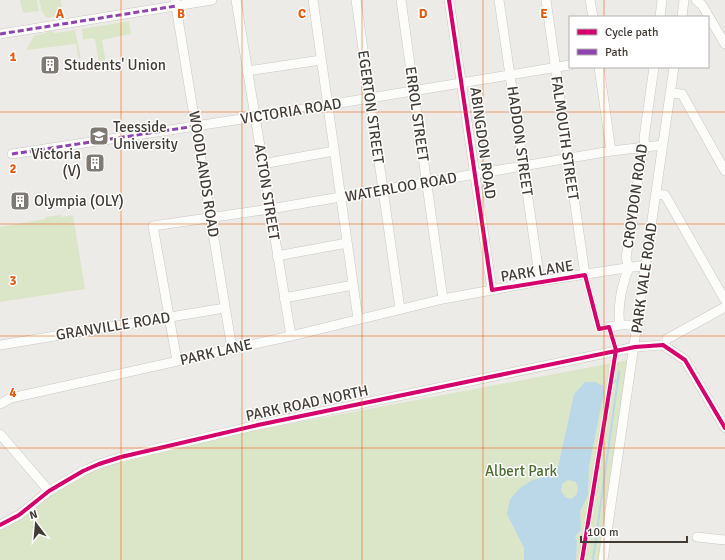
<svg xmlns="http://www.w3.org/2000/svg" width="725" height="560" font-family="Signika,sans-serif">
<rect width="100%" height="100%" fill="#edebe7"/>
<!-- green -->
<path fill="#dbe6c9" d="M20,0h17l2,11 -16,2z
M39,0h22l2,15 -17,3 -4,-6z
M129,21l2,13 -29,6 4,23 -7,1 -4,-25 -4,-1 -8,2 -1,-11z
M75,30l6,28h-3l-2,-14 -50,6 8,-14 17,-5 4,2z
M61,215l1,2 11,-2 12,74 -85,13v-75l45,-8v-2z
M628,360l-29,200h-599v-32l20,-11 75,-56z"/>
<!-- water -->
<path fill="#bbd8e8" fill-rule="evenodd" d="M585,382h10l8,4 1,6 -15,74 -1,29 -8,16 1,19 -6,7 2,4 -1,19h-52v-12l-17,-34 3,-15 10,-11 11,-7 26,-9 17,-78zM568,480l8,2 2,6 -1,6 -6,5 -6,-2 -4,-6 1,-7z"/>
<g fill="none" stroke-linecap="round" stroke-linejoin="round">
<!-- stream -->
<path stroke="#bbd8e8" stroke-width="2" d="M613,382l5,-2
M593,560l26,-188"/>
<!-- minor casing -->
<g stroke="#cac7c3" stroke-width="10">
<path id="minor" d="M175,0l57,349
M236,0l55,336
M313,0l45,319
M356,0l44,309
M401,0l42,299
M449,0l43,290
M499,0l41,281
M546,0l39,275
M590,0l3,17
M696,0l6,5 23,39
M660,17l2,-17
M682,17l2,-17
M0,34l212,-34
M599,67l12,84
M247,71l74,-11
M671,93l11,1 43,77
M12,154l243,-37 315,-52
M262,164l72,-13
M656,194l9,1 60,105
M277,256l70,-13
M284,298l69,-13
M620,325c-3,-17 2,-42 9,-57l-3,-10 16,-103 3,-7 -1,-10 10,-71
M609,327l11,-2h18
M667,339l58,-32
M0,345l225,-37
M177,361l-24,-135 117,-17 341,-58 52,-6
M0,404l11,-6 280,-62 152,-37 97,-18 106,-16
M0,434l49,57
M0,525l19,-10 30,-24 34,-20 16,-7 22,-7 137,-32 377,-78 28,-2 22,15 40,68
M697,537l28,3
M603,560l71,-493"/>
</g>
<!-- minor -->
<use href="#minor" stroke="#fcfcfb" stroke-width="9"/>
<!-- quiet -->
<path stroke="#8e44ad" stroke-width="3" stroke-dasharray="6 3" stroke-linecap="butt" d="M0,34l176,-28
M12,154l184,-28"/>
<!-- cycleway casing -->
<g stroke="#fff" stroke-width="6">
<path id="cycleway" d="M449,0l43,290 93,-15 14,54 10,-2 7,23 -34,210
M0,525l19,-10 30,-24 34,-20 16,-7 22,-7 137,-32 377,-78 28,-2 22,15 40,68"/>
</g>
<!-- cycleway -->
<use href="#cycleway" stroke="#d6006c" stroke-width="4"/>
</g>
<!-- grid -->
<path fill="none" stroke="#e8590c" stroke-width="1" stroke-opacity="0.55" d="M121,0v560M242,0v560M362,0v560M483,0v560M604,0v17M604,67v493M0,112h725M0,224h725M0,336h725M0,448h725"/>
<!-- icons -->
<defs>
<g id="building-square" transform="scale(1)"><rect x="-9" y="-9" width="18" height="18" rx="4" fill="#7e7973" stroke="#fff"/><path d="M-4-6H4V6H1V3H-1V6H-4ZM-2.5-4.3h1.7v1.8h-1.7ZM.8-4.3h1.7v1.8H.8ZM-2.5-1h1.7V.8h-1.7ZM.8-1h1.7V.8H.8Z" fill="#fff"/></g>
<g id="university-square" transform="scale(1)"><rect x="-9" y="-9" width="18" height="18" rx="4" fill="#7e7973" stroke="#fff"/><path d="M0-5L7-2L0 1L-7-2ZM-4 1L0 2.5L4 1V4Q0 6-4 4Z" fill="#fff"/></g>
</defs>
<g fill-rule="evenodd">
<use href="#building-square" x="50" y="65"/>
<use href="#university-square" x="99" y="136"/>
<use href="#building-square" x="95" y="163"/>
<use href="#building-square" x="20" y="201"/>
</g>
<g text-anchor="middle" stroke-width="3" stroke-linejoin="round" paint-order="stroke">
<!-- poi labels -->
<g font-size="15" fill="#423c35" stroke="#fff" text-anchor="start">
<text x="64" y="70">Students' Union</text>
<text x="113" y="132">Teesside<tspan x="113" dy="17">University</tspan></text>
<text x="81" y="159" text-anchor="end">Victoria<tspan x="81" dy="17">(V)</tspan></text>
<text x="34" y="206">Olympia (OLY)</text>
</g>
<!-- street labels -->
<g font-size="15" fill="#423c35" stroke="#fff">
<text transform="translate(371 107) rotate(82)" y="5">EGERTON STREET</text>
<text transform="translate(291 111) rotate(-9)" y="5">VICTORIA ROAD</text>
<text transform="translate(417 114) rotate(82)" y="5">ERROL STREET</text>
<text transform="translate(565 138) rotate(82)" y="5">FALMOUTH STREET</text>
<text transform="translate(520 141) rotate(82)" y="5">HADDON STREET</text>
<text transform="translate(483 143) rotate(82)" y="5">ABINGDON ROAD</text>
<text transform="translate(204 174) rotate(81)" y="5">WOODLANDS ROAD</text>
<text transform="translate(401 187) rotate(-10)" y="5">WATERLOO ROAD</text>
<text transform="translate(267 192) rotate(81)" y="5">ACTON STREET</text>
<text transform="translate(635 196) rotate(-82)" y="5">CROYDON ROAD</text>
<text transform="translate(537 271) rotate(-9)" y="5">PARK LANE</text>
<text transform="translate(644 278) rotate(-82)" y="5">PARK VALE ROAD</text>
<text transform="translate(113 326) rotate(-9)" y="5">GRANVILLE ROAD</text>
<text transform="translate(216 352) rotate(-13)" y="5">PARK LANE</text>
<text transform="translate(307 403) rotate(-12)" y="5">PARK ROAD NORTH</text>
</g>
<!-- park labels -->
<g font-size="15" fill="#496d2e" stroke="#fff">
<text x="521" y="476">Albert Park</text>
</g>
</g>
<g font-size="13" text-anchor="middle" font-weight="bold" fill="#e8590c" stroke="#fff" stroke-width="3" stroke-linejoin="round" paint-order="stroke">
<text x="60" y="18">A</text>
<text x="181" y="18">B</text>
<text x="302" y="18">C</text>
<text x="423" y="18">D</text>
<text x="544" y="18">E</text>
<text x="13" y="61">1</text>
<text x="13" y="173">2</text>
<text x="13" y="285">3</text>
<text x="13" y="397">4</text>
</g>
<!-- legend -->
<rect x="569" y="16" width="140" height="52" fill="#ffffff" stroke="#b3b1ae"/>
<rect x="577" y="29" width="20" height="6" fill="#d6006c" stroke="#b3b1ae"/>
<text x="605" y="36" font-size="12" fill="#423c35">Cycle path</text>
<rect x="577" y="49" width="20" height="6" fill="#8e44ad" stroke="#b3b1ae"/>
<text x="605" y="56" font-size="12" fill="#423c35">Path</text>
<!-- north arrow -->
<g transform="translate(36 524) rotate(344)" stroke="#ffffff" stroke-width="3" paint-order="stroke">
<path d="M0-3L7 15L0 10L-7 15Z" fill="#423c35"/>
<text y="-6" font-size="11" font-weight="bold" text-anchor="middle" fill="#423c35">N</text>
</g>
<!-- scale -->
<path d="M581 536v6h106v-6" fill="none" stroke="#423c35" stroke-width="2"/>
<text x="587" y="536" font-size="12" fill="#423c35" stroke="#ffffff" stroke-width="3" paint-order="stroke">100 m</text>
</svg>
